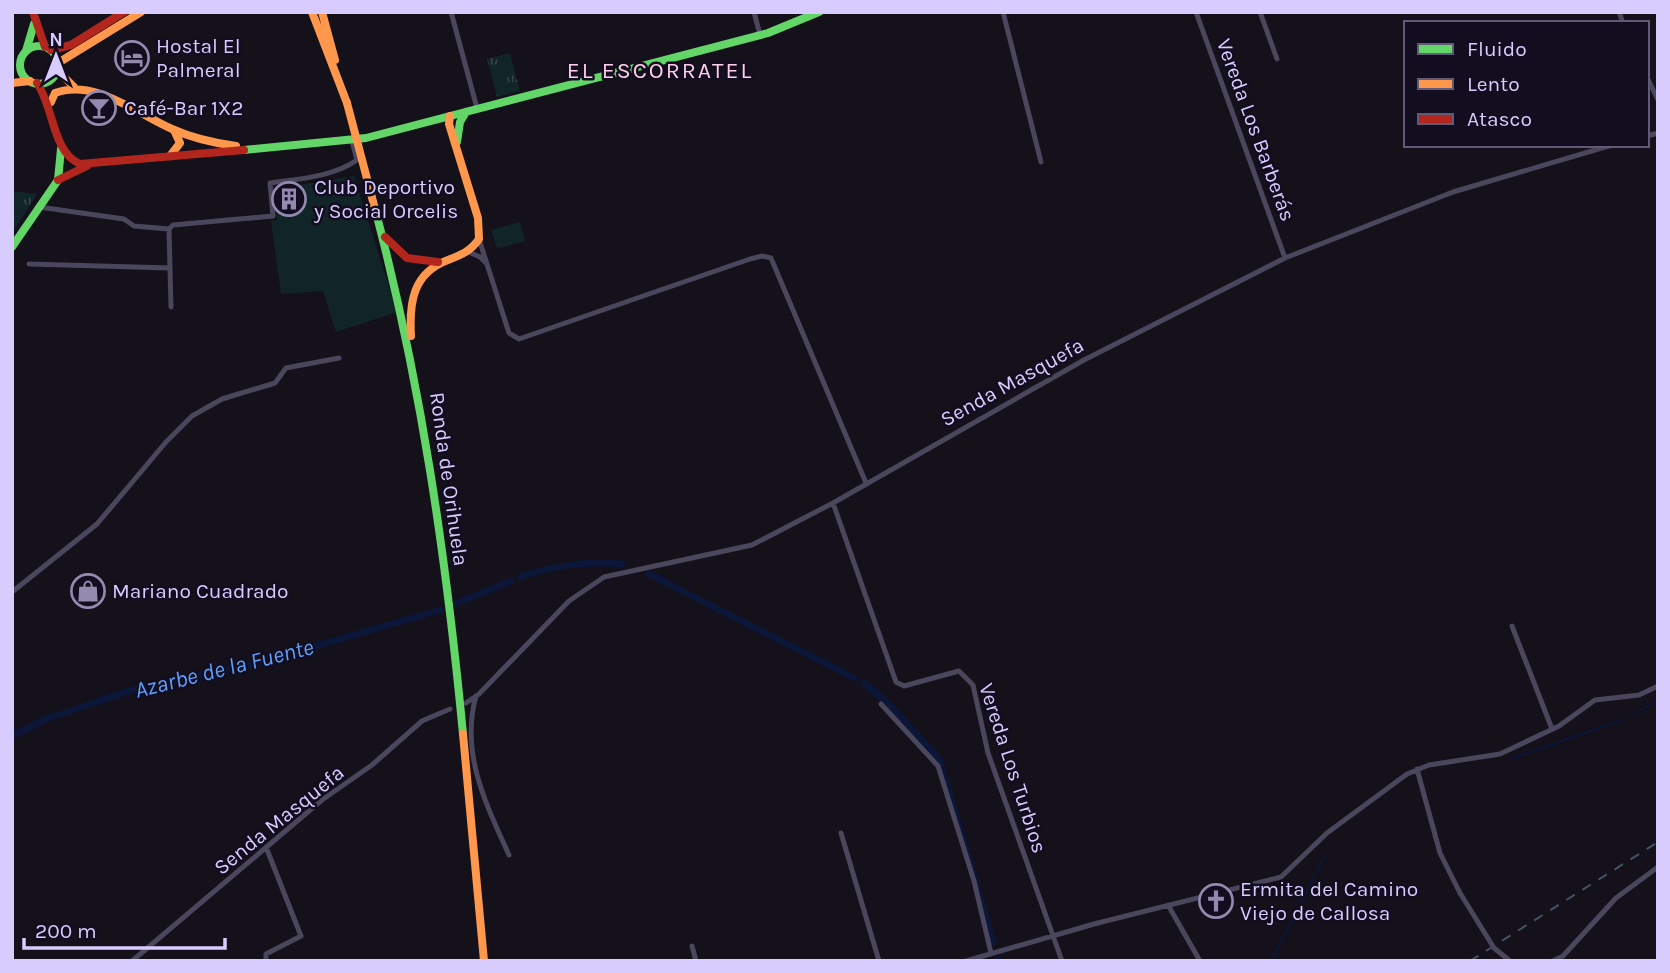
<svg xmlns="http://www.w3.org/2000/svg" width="1670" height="973" font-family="Karla,sans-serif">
<defs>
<pattern id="park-tufts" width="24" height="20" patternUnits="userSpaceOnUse" patternTransform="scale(1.75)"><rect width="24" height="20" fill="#112427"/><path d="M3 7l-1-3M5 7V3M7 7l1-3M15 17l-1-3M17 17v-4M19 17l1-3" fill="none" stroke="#334347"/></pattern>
</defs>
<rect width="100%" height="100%" fill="#14111b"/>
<!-- grass -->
<path fill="#112427" d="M354,176l43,136 -61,20 -13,-41 -42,3 -10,-73 6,-1 -3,-31z
M520,222l5,19 -28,8 -6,-19z"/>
<!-- park -->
<path fill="url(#park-tufts)" d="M510,53l10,38 -23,6 -10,-38z
M12,191l25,3 -25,39z"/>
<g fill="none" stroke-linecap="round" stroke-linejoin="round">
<!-- stream -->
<path stroke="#0b1638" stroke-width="2" d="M1631,716l27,-16
M1510,759l109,-38
M1271,961l54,-106"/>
<!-- canal -->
<path stroke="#0b1638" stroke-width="7" d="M649,574l205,104
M520,577c36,-12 64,-16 102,-13
M457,603l54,-22
M864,683l23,19 52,57 54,183
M12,736l34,-17 92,-31 113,-23 189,-55
M998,960v1"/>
<!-- street -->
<path stroke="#4a465c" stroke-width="5" d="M451,12l26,96
M754,12l6,23
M1003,12l38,150
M1196,12l89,246
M1260,12l17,47
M1619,12l4,11
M1647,77l11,23
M1647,136l11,-3
M39,207l85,12 10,7 35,3 4,-4 100,-9 -3,-33c28,-4 63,-6 87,-23l-5,-19
M169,229l2,78
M479,239l30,94 10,6 231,-80 12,-3 9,2 95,225
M469,252l11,5 6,6
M29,264l141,4
M833,503l63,179 8,4 55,-15 14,14 15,68 74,208
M12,592l85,-68 69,-82 26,-26 30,-17 53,-16 11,-15 53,-10
M1512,626l40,103
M476,696c-16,57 10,108 33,159
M466,703l13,-9 90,-93 35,-24 148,-32 81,-42 251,-143 201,-102 168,-66 159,-47
M881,704l57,62 36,115 17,72
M1417,769l23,84 20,40
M841,833l38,128
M1168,905l32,56
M692,946l4,15
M132,961l190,-161 50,-35 50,-44 28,-12
M266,961v-7l35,-18 -35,-89
M966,961l128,-37 187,-47 46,-44 80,-59 22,-9 71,-11 59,-28 36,-26 44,-5 19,-9
M1553,961l10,-5 53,-58 42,-31"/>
<!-- fast -->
<path stroke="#63d668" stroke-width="8" d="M20 65a19 19 0 1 1 38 0a19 19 0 1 1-38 0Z
M26,51l8,-27
M457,142l3,-20 6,-10
M244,150l122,-12 402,-105 51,-21
M375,209c46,173 71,347 88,525
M12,247l46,-67 3,-31"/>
<!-- slow -->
<path stroke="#ff974d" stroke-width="8" d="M312,12l35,91
M322,12l13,48
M58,63l83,-51
M57,70l17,17
M12,83l18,-2
M51,102l4,-9c40,-15 82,21 117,36 20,9 42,14 64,17
M170,156l10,-13 -6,-13
M411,336c-2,-34 2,-63 37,-76 13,-5 23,-9 31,-21l-1,-21 -29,-94 1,-8
M463,734l21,227"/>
<!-- jam -->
<path stroke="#b3261e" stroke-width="8" d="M33,12l12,35
M51,50l20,-5 53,-33
M37,83c17,24 15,69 43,81l164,-14
M58,180l29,-14
M385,237l22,21 31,4"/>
<!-- rail -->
<path stroke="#435265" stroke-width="2" stroke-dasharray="10 9" stroke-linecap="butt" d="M1470,961l188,-119"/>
<!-- street-bridge -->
<path stroke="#4a465c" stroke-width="5" d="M1460,893l34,55 16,13"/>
<!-- slow-bridge -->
<path stroke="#ff974d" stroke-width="8" d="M347,103l28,106"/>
</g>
<!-- icons -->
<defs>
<g id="hotel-ring" transform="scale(1.75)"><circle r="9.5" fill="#120d1f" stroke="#938baf" stroke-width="1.5"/><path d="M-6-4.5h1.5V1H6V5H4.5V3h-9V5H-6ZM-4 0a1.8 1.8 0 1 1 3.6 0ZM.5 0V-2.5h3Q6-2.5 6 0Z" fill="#938baf"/></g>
<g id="bar-ring" transform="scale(1.75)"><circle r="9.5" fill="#120d1f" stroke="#938baf" stroke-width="1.5"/><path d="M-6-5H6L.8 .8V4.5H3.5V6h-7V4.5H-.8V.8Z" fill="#938baf"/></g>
<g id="building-ring" transform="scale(1.75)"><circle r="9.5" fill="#120d1f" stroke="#938baf" stroke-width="1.5"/><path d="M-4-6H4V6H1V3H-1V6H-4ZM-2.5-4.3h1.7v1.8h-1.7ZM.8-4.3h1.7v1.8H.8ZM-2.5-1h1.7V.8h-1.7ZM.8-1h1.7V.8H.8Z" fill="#938baf"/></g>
<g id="shop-ring" transform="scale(1.75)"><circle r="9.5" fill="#120d1f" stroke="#938baf" stroke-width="1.5"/><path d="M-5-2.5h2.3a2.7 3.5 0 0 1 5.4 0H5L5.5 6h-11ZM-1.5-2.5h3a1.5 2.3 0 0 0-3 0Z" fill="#938baf"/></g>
<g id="church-ring" transform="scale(1.75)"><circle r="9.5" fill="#120d1f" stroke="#938baf" stroke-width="1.5"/><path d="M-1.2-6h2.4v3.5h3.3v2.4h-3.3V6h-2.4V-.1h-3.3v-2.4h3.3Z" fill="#938baf"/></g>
</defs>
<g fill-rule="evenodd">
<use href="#hotel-ring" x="132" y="58"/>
<use href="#bar-ring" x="99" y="108"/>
<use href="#building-ring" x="289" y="199"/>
<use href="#shop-ring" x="88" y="591"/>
<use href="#church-ring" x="1216" y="901"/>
</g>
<g text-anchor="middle" stroke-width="5" stroke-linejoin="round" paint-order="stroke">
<!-- poi labels -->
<g font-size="21" fill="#d8ccfe" stroke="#120d1f" text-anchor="start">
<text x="156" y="53">Hostal El<tspan x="156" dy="24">Palmeral</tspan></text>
<text x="124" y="115">Café-Bar 1X2</text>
<text x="314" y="194">Club Deportivo<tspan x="314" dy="24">y Social Orcelis</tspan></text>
<text x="112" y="598">Mariano Cuadrado</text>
<text x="1240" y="896">Ermita del Camino<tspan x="1240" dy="24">Viejo de Callosa</tspan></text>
</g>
<!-- street labels -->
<g font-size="21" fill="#d8ccfe" stroke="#120d1f">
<text transform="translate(1256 130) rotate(70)" y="7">Vereda Los Barberás</text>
<text transform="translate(1012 382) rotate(-29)" y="7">Senda Masquefa</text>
<text transform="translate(449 479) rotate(82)" y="7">Ronda de Orihuela</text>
<text transform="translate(1013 768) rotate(72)" y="7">Vereda Los Turbios</text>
<text transform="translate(279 820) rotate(-39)" y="7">Senda Masquefa</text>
</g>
<!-- neighbourhood labels -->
<g font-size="23" letter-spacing="2" fill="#fecee7" stroke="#120d1f">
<text x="660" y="78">EL ESCORRATEL</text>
</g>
<!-- water labels -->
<g font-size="23" font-style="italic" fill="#5da0fb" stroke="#120d1f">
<text transform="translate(224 668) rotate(-14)" y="8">Azarbe de la Fuente</text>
</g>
</g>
<!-- border -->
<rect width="1670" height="973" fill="none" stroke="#d8ccfe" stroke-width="28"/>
<!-- legend -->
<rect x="1404" y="21" width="245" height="126" fill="#120d1f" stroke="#615978" stroke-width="2"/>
<rect x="1418" y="44" width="35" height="10" fill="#63d668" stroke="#615978" stroke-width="2"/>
<text x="1467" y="56" font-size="21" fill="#d8ccfe">Fluido</text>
<rect x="1418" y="79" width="35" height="10" fill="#ff974d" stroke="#615978" stroke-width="2"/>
<text x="1467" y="91" font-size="21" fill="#d8ccfe">Lento</text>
<rect x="1418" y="114" width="35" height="10" fill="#b3261e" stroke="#615978" stroke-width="2"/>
<text x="1467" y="126" font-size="21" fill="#d8ccfe">Atasco</text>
<!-- north arrow -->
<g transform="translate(56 56)" stroke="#120d1f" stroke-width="5" paint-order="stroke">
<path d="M0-5L12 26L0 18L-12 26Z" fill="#d8ccfe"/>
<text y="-10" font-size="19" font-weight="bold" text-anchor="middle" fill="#d8ccfe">N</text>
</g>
<!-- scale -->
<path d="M24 938v10h201v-10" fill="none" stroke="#d8ccfe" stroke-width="3.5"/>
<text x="35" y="938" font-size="21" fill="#d8ccfe" stroke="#120d1f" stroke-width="5" paint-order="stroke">200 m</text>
</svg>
